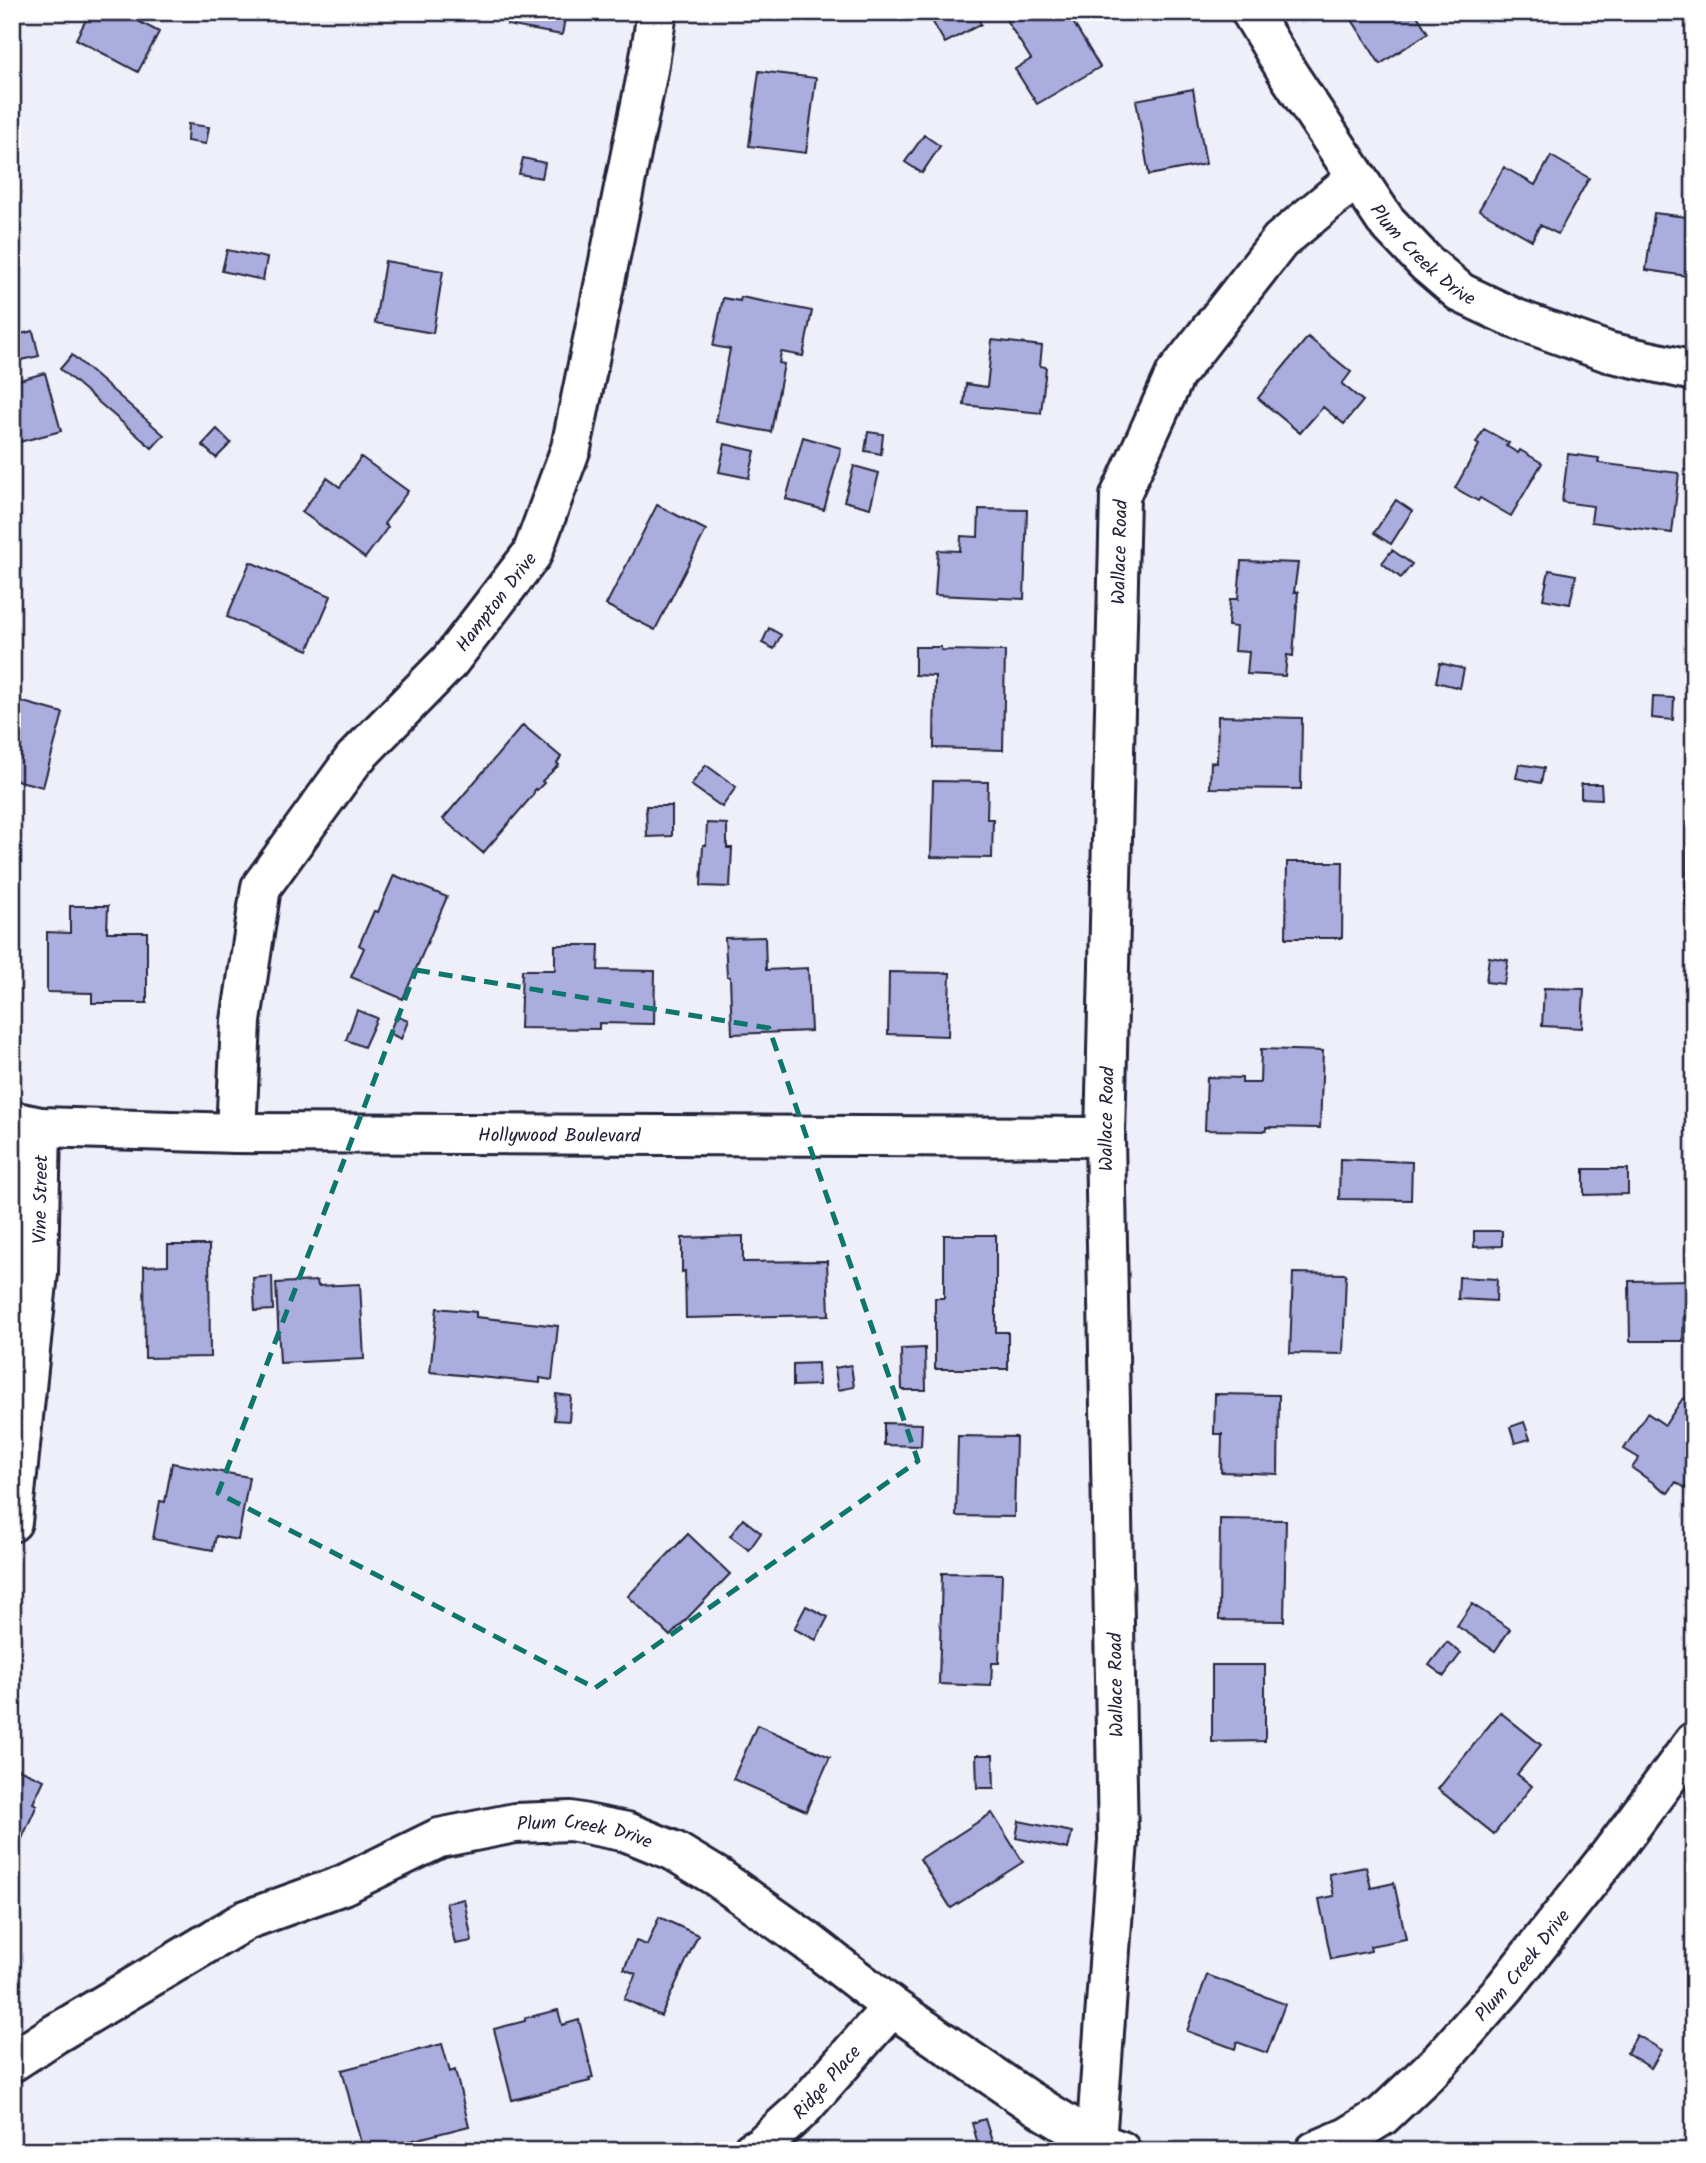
<svg xmlns="http://www.w3.org/2000/svg" width="1706" height="2163" font-family="Kalam,sans-serif">
<rect width="100%" height="100%" fill="#eeeff8"/>
<filter id="ink" filterUnits="userSpaceOnUse"><feTurbulence type="fractalNoise" baseFrequency=".0143" numOctaves="2"/><feDisplacementMap in="SourceGraphic" scale="14" xChannelSelector="R" yChannelSelector="G"/><feConvolveMatrix kernelMatrix="1 2 1 2 8 2 1 2 1" color-interpolation-filters="sRGB"/></filter>
<g filter="url(#ink)">
<!-- building -->
<path fill="#abadde" stroke="#22223b" stroke-width="2" d="M90,12h31l38,20 -21,40 -62,-33z
M509,12h57l-4,23 -55,-10z
M932,12h42l7,12 -36,19 -17,-29z
M1001,12h66l33,55 -63,37 -22,-35 16,-10z
M1347,12h68l13,21 -48,31z
M759,71l57,7 -10,75 -57,-7z
M1193,89l13,75 -57,11 -13,-75z
M188,124l21,3 -3,17 -19,-3z
M924,135l16,11 -18,27 -17,-11z
M1551,156l38,22 -31,56 -18,-9 -8,15 -53,-30 25,-43 31,18z
M523,158l22,5 -3,15 -23,-4z
M1654,213l40,5v59l-48,-7z
M227,250l40,8 -4,22 -41,-9z
M385,261l58,10 -10,62 -58,-10z
M741,297l71,14 -9,45 -22,-4 -2,11 5,1 -13,68 -55,-10 14,-73 -17,-3 6,-28 4,-20 17,3z
M33,331l6,25 -27,6v-26z
M1308,337l43,35 -9,12 21,17 -19,23 -21,-17 -23,26 -42,-35z
M992,340l50,6 -2,20 6,1 -5,46 -77,-8 2,-21 21,3z
M72,355l92,80 -12,13 -92,-79z
M45,373l16,58 -49,13v-62z
M217,429l14,14 -15,15 -14,-13z
M1484,429l25,14 -3,3 9,5 3,2 2,-3 22,13 -31,53 -31,-18 -2,3 -23,-13 24,-43 -3,-2z
M868,432l15,2 -2,20 -16,-3z
M803,437l38,11 -17,62 -38,-11z
M725,444l30,7 -6,27 -30,-6z
M1568,454l31,4 -1,5 81,10 -7,60 -81,-11 2,-16 -31,-4z
M361,457l47,34 -24,33 4,3 -23,31 -63,-46 25,-34 13,9z
M854,466l25,7 -9,35 -26,-7z
M1396,500l16,11 -21,33 -17,-11z
M657,505l49,25 -51,100 -49,-25z
M979,509l48,1 -3,89 -89,-4 3,-45 22,1 1,-15 17,1z
M1392,550l20,14 -11,14 -19,-15z
M1241,561l57,2 -4,29h4l-5,64 -6,-1 -2,21 -38,-2 2,-22 -15,-1 2,-24 -8,-1 2,-27h8z
M250,562l81,34 -23,54 -81,-33z
M1549,570l27,5 -6,29 -27,-5z
M769,628l12,7 -7,14 -12,-6z
M915,647h26v3l64,1 -2,99 -69,-2 1,-72 -20,-1z
M1440,663l24,6 -4,19 -24,-6z
M1653,697l21,1 -1,22 -21,-2z
M12,699l51,14 -20,74 -31,-8z
M1218,716l84,2 -1,71 -91,-1 1,-26 6,1z
M523,725l38,32 -4,6 2,2 -17,16 2,2 -7,7 -2,-1 -2,6 -50,58 -40,-34z
M1519,764l25,4 -3,15 -25,-5z
M706,765l30,22 -14,20 -31,-22z
M933,781l55,1 -1,37h6l-1,39 -61,-1z
M1581,784h20l1,15 -21,-1z
M646,806h26v30l-25,1z
M1687,822h7v83h-8z
M707,823l20,1v24h5l-2,39 -29,-1 2,-41h3z
M1287,862h56l-1,76h-56z
M394,875l53,22 -44,102 -52,-22 13,-29 -5,-3 15,-34 4,1z
M70,906h38l-1,26h40v71h-55v-10l-45,-1v-60l23,1z
M765,937l1,33 42,-2 3,63 -79,3 -2,-57 -3,-1 -2,-38z
M555,945h44l-1,25 57,1 -1,53 -55,-1v6l-79,-1 2,-58h33z
M1489,957l19,3 -4,24 -18,-2z
M889,972l61,1 -2,63 -60,-2z
M1544,988l40,1 -2,39 -40,-2z
M357,1010l20,8 -13,29 -18,-7z
M396,1016l12,5 -7,18 -12,-6z
M1261,1049l62,2 -3,77 -54,-1v4l-61,-1 2,-53 35,1v5h18z
M1340,1159l72,3 -1,38 -72,-1z
M1584,1169h44v25l-44,1z
M1474,1231h28v15l-28,1z
M944,1235h52v97h12v37h-73v-71h9z
M743,1236v26l84,-1 2,54 -143,3 -1,-47 -3,1v-34z
M168,1245h41l1,112 -65,1 -1,-92 24,-1z
M1293,1273l53,1 -3,80 -53,-1z
M272,1276l1,34 -18,1 -2,-33z
M1459,1277l38,2 -1,22 -38,-2z
M1692,1280v29h-8l-1,32h-53l-1,-60z
M317,1281l1,5 42,-2 4,75 -84,4 -4,-80z
M437,1308l39,4v5l82,9 -6,54 -12,-2v5l-110,-11z
M925,1348l1,42h-24l-1,-41z
M818,1363l1,22 -26,1v-22z
M851,1365l3,22 -16,3 -3,-22z
M556,1394l15,2 -2,25 -15,-1z
M1215,1394l64,1 -1,79 -57,-2 1,-38h-8z
M1683,1398l11,7v89l-18,-12 -8,11 -36,-25 7,-10 -15,-9 23,-36 18,12z
M1524,1422l6,17 -15,4 -5,-16z
M884,1423l38,1 -1,22 -37,-1z
M958,1436l58,1 -2,80 -58,-1z
M172,1463l77,14 -11,63 -22,-4 -3,14 -60,-11 7,-38 5,1z
M743,1519l18,14 -12,17 -19,-14z
M1220,1519l66,1 -2,101 -65,-1z
M688,1534l42,40 -60,62 -42,-40z
M942,1573l60,1 -3,89h-7l-1,23 -52,-2z
M1472,1604l38,25 -15,22 -38,-25z
M806,1606l22,11 -12,23 -22,-11z
M1447,1642l14,11 -17,23 -15,-11z
M1212,1665h53v76l-53,1z
M1500,1712l41,33 -24,29 15,12 -38,48 -56,-45z
M757,1725l73,32 -24,54 -73,-32z
M976,1755h17l1,33h-17z
M14,1767l30,13 -11,23 4,2 -17,38 -3,-1 -5,11v-82z
M992,1813l31,49 -72,46 -31,-49z
M1019,1821l53,11 -4,17 -52,-11z
M1366,1867l5,21 23,-5 12,56 -36,7 1,5 -40,8 -12,-60 15,-3 -5,-22z
M464,1899l8,42 -17,3 -9,-41z
M659,1917l39,18 -37,81 -37,-17 12,-25 -12,-5 12,-28 11,4z
M1207,1975l78,29 -18,49 -30,-11 -2,7 -48,-18z
M558,2010l4,15 17,-5 14,58 -4,1 1,2 -78,19 -18,-71 31,-8v-3z
M1637,2035l25,15 -11,18 -24,-15z
M442,2044l8,28 5,-2 14,56 -98,25h-8l-21,-81z
M985,2119l10,32h-15l-8,-28z"/>
<g fill="none" stroke-linecap="round" stroke-linejoin="round">
<!-- street casing -->
<g stroke="#22223b" stroke-width="44">
<g id="street">
<path id="s1" d="M12,1121l29,6 195,6 869,4"/>
<path id="s2" d="M236,1133l5,-112 20,-134 93,-128 95,-97 83,-108 39,-106 77,-378 9,-58"/>
<path id="s3" d="M12,1522l26,-249 3,-146"/>
<path id="s4" d="M1096,2142l22,-302 -13,-703 15,-641 55,-121 105,-134 76,-63"/>
<path id="s5" d="M752,2151l9,-5 40,-36 91,-103"/>
</g>
</g>
<!-- secondary casing -->
<g stroke="#22223b" stroke-width="44">
<g id="secondary">
<path id="s6" d="M1251,12l38,63 96,145 41,43 35,30 55,26 92,33 86,19"/>
<path id="s7" d="M12,2062l43,-28 191,-114 97,-35 96,-47 76,-15 56,-2 56,11 47,19 43,26 90,64 85,66 134,92 70,43 25,9"/>
<path id="s8" d="M1315,2151l33,-14 34,-21 58,-55 65,-74 104,-131 85,-114"/>
</g>
</g>
<!-- street -->
<use href="#street" stroke="#fff" stroke-width="38"/>
<!-- secondary -->
<use href="#secondary" stroke="#fff" stroke-width="38"/>
</g>
</g>
<!-- marked area -->
<path fill="none" stroke="#0f766e" stroke-width="5" stroke-dasharray="14 9" stroke-linejoin="round" d="M416,970l353,58 149,433 -323,227 -377,-195z"/>
<g text-anchor="middle" stroke-width="6" stroke-linejoin="round" paint-order="stroke">
<!-- street labels -->
<g font-size="19" fill="#22223b" stroke="#fff">
<text dy="7" stroke="none"><textPath href="#s6" startOffset="299">Plum Creek Drive</textPath></text>
<text dy="7" stroke="none"><textPath href="#s4" startOffset="1591">Wallace Road</textPath></text>
<text dy="7" stroke="none"><textPath href="#s2" startOffset="618">Hampton Drive</textPath></text>
<text dy="7" stroke="none"><textPath href="#s4" startOffset="1024">Wallace Road</textPath></text>
<text dy="7" stroke="none"><textPath href="#s1" startOffset="548">Hollywood Boulevard</textPath></text>
<text dy="7" stroke="none"><textPath href="#s3" startOffset="324">Vine Street</textPath></text>
<text transform="translate(1115 1685) rotate(-91)" y="7">Wallace Road</text>
<text dy="7" stroke="none"><textPath href="#s7" startOffset="632">Plum Creek Drive</textPath></text>
<text dy="7" stroke="none"><textPath href="#s8" startOffset="282">Plum Creek Drive</textPath></text>
<text dy="7" stroke="none"><textPath href="#s5" startOffset="102">Ridge Place</textPath></text>
</g>
</g>
<!-- margin -->
<rect width="1706" height="2163" fill="none" stroke="#fff" stroke-width="42"/>
<rect x="21" y="21" width="1664" height="2121" fill="none" stroke="#22223b" stroke-width="2.5" filter="url(#ink)"/>
</svg>
